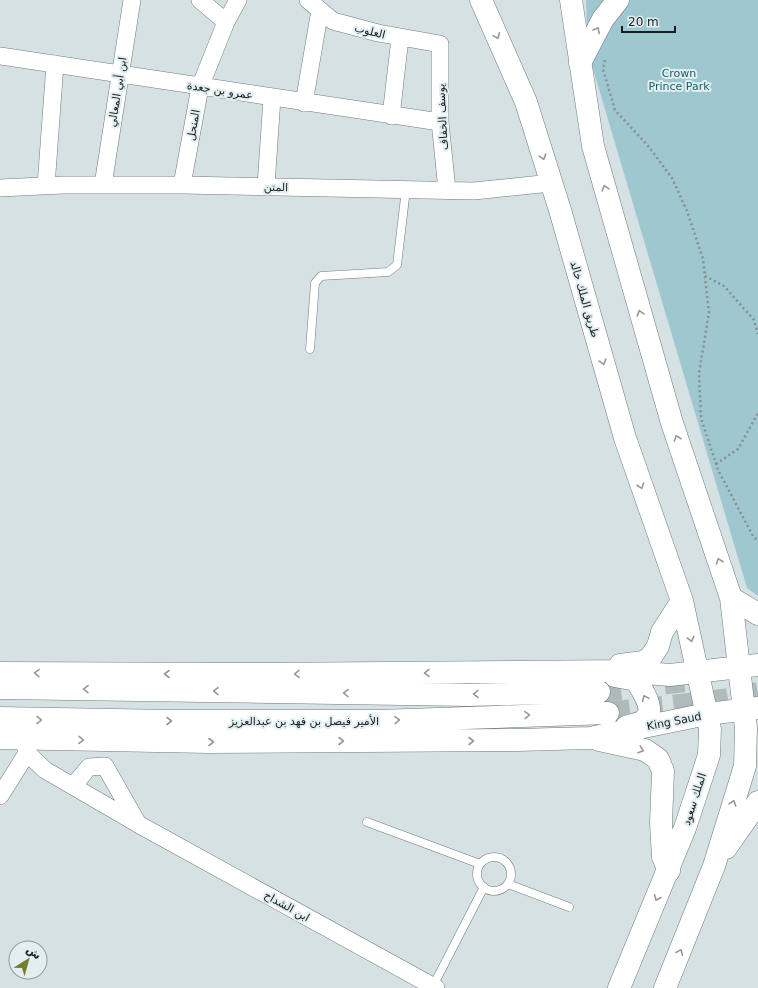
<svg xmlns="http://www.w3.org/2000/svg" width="758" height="988" font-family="'DejaVu Sans','Noto Sans Arabic',sans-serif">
<rect width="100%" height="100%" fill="#d5e1e3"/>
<!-- green -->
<path fill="#9ec7d0" d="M586,0h172v596l-11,-8 -159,-536z"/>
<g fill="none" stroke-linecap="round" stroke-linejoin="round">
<!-- primary-tunnel -->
<path stroke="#afbabb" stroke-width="22" stroke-dasharray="22 11" stroke-linecap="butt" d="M599,692l85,-11
M608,713l115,-13 35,-7"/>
<!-- lane casing -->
<g stroke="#707a7d" stroke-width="9">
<path id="lane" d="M310,349l5,-66 6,-7 67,-4 9,-7 9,-76
M367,822l113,42
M477 874a17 17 0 1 1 34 0a17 17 0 1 1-34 0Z
M508,884l61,23
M433,986l51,-99"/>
</g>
<!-- street casing -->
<g stroke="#707a7d" stroke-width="18">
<path id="street" d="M200,0l26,22
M308,0l25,21 45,12 62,11v78l7,68
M0,56l440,66
M304,103l16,-93
M391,116l9,-78
M103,185l29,-185
M182,185l18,-98 26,-65 12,-22
M46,186l9,-122
M266,186l6,-88
M0,188l63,-3h119l292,6 77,-8
M23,738l4,15 18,17 93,54 298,164
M73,786l16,-19 16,-1 33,58
M0,796l27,-43"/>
</g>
<!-- primary casing -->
<g stroke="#707a7d" stroke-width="23">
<path id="primary" d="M481,0l45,102 34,108 65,228 57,163 28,128 -1,26 -24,73 -66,160
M571,0l22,146 79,277 59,175 15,130 -1,38 -31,100 -49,122
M580,63l23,-44 15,-19
M731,598l27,16
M620,665l23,-3 8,-5 7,-11 4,-14 20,-31
M0,673l259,1 363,-3 48,4 88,-10
M615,676l21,4c6,10 21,31 8,40 -4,4 -13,5 -18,7
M0,688l468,7 131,-3
M0,718l172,3h206l230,-8
M0,738l208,4 310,-2 72,-2 117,-24 51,-6
M599,740l46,10 13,9 5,12 -2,52 2,34 6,14
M726,848l32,-46"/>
</g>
<!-- path -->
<path stroke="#868f90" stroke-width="2.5" stroke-dasharray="2 3" stroke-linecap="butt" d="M605,60l-2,9 12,41 34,37 23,31 15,33 16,48 6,54 -10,60 2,45 17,52 35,66 5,5
M705,276l19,10 30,34 4,14
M716,464l22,-15 20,-36"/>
<!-- lane -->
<use href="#lane" stroke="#fff" stroke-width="8"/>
<!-- street -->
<use href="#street" stroke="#fff" stroke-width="17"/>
<!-- primary -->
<use href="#primary" stroke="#fff" stroke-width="22"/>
</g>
<!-- one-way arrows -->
<defs><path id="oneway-chevron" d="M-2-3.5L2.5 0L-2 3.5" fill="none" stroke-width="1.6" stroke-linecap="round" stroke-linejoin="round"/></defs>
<g stroke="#979999">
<use href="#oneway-chevron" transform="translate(597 30) rotate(-62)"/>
<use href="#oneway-chevron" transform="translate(497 36) rotate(66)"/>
<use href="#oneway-chevron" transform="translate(543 157) rotate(72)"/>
<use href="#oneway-chevron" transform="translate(605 188) rotate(-106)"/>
<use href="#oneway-chevron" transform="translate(640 313) rotate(-106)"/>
<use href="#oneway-chevron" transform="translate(603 362) rotate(74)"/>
<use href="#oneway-chevron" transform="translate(677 438) rotate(-109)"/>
<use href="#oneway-chevron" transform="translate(641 486) rotate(71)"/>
<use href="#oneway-chevron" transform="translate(719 561) rotate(-109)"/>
<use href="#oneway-chevron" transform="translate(691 639) rotate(76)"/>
<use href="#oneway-chevron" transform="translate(37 673) rotate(-179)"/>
<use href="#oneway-chevron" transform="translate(427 673) rotate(179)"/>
<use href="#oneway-chevron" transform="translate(167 674) rotate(-180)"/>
<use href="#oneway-chevron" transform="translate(297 674) rotate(179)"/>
<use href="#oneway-chevron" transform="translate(86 689) rotate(-179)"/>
<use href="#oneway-chevron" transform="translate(216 691) rotate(-179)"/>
<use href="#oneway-chevron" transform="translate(346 693) rotate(-179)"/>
<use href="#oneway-chevron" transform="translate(476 694) rotate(179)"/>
<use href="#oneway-chevron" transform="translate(645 698) rotate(-114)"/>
<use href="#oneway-chevron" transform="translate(527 715) rotate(-2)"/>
<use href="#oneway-chevron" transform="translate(39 720) rotate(1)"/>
<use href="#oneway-chevron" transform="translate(397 720) rotate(-3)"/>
<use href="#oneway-chevron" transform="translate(169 721)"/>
<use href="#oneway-chevron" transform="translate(81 740) rotate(1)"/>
<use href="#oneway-chevron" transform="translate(341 741)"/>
<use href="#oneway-chevron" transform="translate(471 741)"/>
<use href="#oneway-chevron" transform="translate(211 742)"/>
<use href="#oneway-chevron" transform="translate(641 750) rotate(19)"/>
<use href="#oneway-chevron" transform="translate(733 803) rotate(-72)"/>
<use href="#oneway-chevron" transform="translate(657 898) rotate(113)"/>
<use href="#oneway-chevron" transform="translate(680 952) rotate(-68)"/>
</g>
<g text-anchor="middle" stroke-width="4" stroke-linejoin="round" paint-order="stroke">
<!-- street labels -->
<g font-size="11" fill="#181d1d" stroke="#e2eef0">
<text transform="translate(370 31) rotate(14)" y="4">العلوب</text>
<text transform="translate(220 90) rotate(9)" y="4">عمرو بن جعدة</text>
<text transform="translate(117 92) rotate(-81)" y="4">ابن أبي المعالي</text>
<text transform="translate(442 117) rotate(-93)" y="4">يوسف الخفاف</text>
<text transform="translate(193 125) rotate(-80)" y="4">المنحل</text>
<text transform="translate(276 187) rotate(1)" y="4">المتن</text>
<text transform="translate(585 299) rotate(74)" y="4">طريق الملك خالد</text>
<text x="304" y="725">الأمير فيصل بن فهد بن عبدالعزيز</text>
<text transform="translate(674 721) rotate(-11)" y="4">King Saud</text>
<text transform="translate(694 799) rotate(-72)" y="4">الملك سعود</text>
<text transform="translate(287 906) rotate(29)" y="4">ابن الشداح</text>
</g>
<!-- park labels -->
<g font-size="11" fill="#155e6a" stroke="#e2eef0">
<text x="679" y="77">Crown<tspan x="679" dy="13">Prince Park</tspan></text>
</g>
</g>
<!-- north arrow -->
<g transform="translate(28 960) rotate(37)"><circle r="19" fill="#e2eef0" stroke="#919a9c"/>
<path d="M0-3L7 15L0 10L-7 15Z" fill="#73802e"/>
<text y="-6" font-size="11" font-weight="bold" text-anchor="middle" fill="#181d1d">ش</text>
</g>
<!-- scale -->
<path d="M622 26v6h53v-6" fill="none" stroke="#181d1d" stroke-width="2"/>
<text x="628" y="26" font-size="12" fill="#181d1d" stroke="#e2eef0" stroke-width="3" paint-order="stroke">20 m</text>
</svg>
